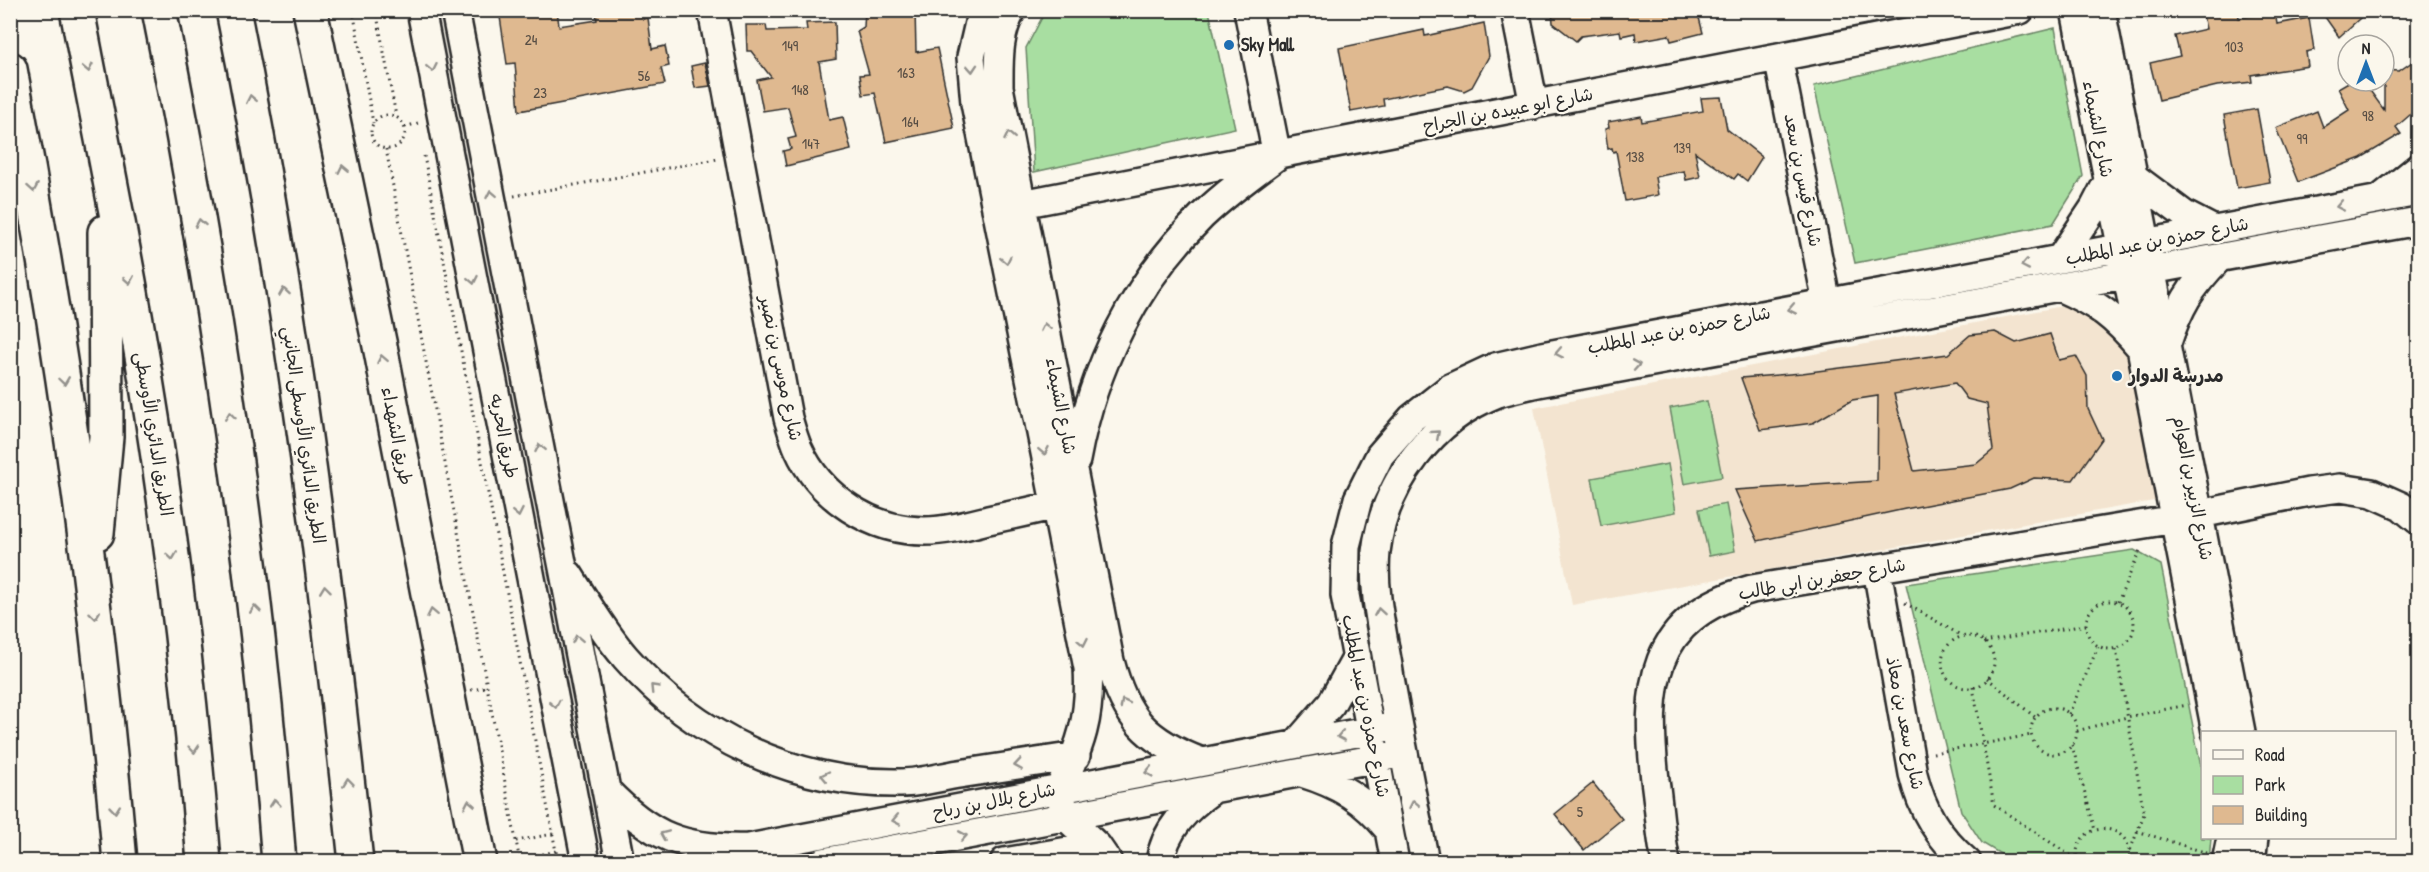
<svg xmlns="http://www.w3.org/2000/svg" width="2429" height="872" font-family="'Patrick Hand','Playpen Sans Arabic',sans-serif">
<rect width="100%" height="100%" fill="#fbf7ec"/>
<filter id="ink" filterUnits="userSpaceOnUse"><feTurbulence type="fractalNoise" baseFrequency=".0167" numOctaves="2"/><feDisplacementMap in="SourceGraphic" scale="12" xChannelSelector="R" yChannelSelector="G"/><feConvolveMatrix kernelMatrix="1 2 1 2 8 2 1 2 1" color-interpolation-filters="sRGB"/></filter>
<g filter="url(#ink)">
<!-- built -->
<path fill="#f3e4d0" d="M2073,304l53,44 33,152 -587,105 -38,-197z"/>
<!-- green -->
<path fill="#a8dea1" stroke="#6a8466" stroke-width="1.5" d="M1046,10l163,1 26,117 -201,44 -8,-124z
M2055,28l28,148 -30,48 -198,39 -41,-177z
M1707,401l15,76 -38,7 -14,-76z
M1668,464l8,48 -75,14 -9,-48z
M1726,504l9,47 -26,5 -10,-47z
M2134,550l27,15 41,207v66h9l-2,22 -1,2 -196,-1 -30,-18 -21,-32 -55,-227z"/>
<!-- building -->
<path fill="#dfb990" stroke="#2b2b2b" stroke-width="1.5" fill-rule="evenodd" d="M499,10h58l2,16 38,-6 -1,-8 46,-2 1,9 5,-1 4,31 13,-3 4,20 -8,2 4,16 -146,27 -4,-48 -8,1z
M865,10h50l1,42 21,-4 17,80 -68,14 -11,-49 -12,2 -3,-20 9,-1 -12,-43 7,-4z
M1552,10h145l6,23 -32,8 -2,-6 -33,6 -1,-8 -14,3 -1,-5 -39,5 -5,5 -23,-18z
M2202,10h36l1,8 36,-6 2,12 32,-6 5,32 -8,2 2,14 -57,9 1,7 -35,4 -58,14 -9,-37 30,-7 -5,-20 31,-7z
M2320,10h49l-30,27z
M835,22l1,37 -17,3 10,58 14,-3 8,33 -65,16 -3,-15 8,-2 -3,-10 8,-2 -8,-30 -25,4 -6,-31 14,-3 -20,-26h-4l-1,-26h20l1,6 40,-1 -1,-7z
M1484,23l5,33 -17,31 -8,4 -16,-5 -65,13 1,7 -33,6 -12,-64 85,-18 1,6z
M2418,58v50l-22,19 5,7 -40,24 -63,24 -22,-54 41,-17 6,16 26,-17 -11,-22 12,-7h13l21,29v-40l15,1z
M705,63l5,23 -15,2 -4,-22z
M1721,97l6,32 35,28 -15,24 -9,-7 -4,5 -39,-27 5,25 -14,3 -2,-9 -29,6 3,18 -33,6 -9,-50 -3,1 -1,-4 -4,1 -3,-20 4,-1 -1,-6 33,-6 1,6 61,-11 -2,-13z
M2257,109l13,73 -33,6 -13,-73z
M1995,332l21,11 34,-9 9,26 17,-4 11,20 1,33 14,30 -29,41 -39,-2 -24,11 -105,20 -147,32 -23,-51 142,-9 1,-85 -26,4 -39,23 -53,7 -19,-52 61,-5 146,-19 22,-19zM1955,383l12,16 20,5 6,46 -17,14 -62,7 -20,-77z
M1593,783l29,36 -38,31 -29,-36z"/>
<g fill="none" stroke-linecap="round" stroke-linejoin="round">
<!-- minor casing -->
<g stroke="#2b2b2b" stroke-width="32">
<path id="minor" d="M421,10l165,852
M455,10l165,852
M712,10l76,408c3,10 6,21 10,30 22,50 74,83 127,83 21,0 43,-6 63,-11 29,-6 57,-12 85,-19
M982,10l-11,47 4,46 113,565c3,48 -7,79 -29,121l7,28 31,29 11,16
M1012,10c-14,24 -13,50 -13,77l111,574c15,57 36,80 92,101
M1515,10l19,95
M2075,10l141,722
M2101,10l140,722
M1778,57l49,246
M2134,177l51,38 29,15
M2382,197l36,-29
M996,209l1024,-199
M2060,259l34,-51 14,-27
M2059,287c39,17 55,29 82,61
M2166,346c13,-40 24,-58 53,-88
M1076,460c17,-92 58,-177 126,-244 23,-22 49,-41 75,-60l-29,-146
M1877,569l36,205c9,37 25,63 54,88
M569,575c18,28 35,58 57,83 69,79 169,127 275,125 19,0 39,-6 58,-9 39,-6 78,-12 117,-18
M1296,744l35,-40 26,-47
M1302,773c39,12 61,26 87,57
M606,790c45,47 78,60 143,58l639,-121
M823,862l571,-107
M1004,862l93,-16
M1160,862c5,-33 27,-54 52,-72
M1395,862l-50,-267 1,-49 12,-47 22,-44 32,-37 38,-30 45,-21 47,-11 876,-164
M1425,862c-12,-62 -24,-123 -35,-184 -6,-41 -18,-85 -14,-126 8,-69 57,-134 122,-159 13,-4 27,-7 40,-10l880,-162
M1666,862c-6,-27 -7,-55 -11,-82 -10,-93 -6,-162 97,-191l423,-70 134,-27 31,-4 32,5 29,13 17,14
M2226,862l5,-24
M2251,862l3,-24"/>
</g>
<!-- major casing -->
<g stroke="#2b2b2b" stroke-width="38">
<path id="major" d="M310,10l71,341 99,511"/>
</g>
<!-- highway casing -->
<g stroke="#2b2b2b" stroke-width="38">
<path id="highway" d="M77,10c20,106 42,211 60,317 31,177 53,355 67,535
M159,10c57,282 98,565 120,852
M233,10c57,282 93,566 123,852
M10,69c50,262 87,526 110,793
M97,533l9,-96 -1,-205"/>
</g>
<!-- path -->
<path stroke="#2b2b2b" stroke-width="3" stroke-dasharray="1.5 4.5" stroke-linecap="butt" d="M353,10l20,113
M376,10l20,106
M371 132a17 17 0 1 1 34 0a17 17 0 1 1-34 0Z
M405,127l13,-4
M386,149l134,713
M424,156l134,706
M514,196l203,-37
M2086 625a24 24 0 1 1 48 0a24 24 0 1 1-48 0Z
M2118,602l23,-54
M1905,603l57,33
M1942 662a26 26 0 1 1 52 0a26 26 0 1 1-52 0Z
M1984,642l102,-17
M2116,649l28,165 -14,37
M1987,678l48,39
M1973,687l21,118 82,54
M471,690l16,-3
M2031 731a23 23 0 1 1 46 0a23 23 0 1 1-46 0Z
M2069,714l29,-67
M2077,731l50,-14 60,-12
M2072,745l23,85
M1933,753l98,-18
M2137,831l70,22
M516,841l37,-7
M519,859l37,-8
M2077,862c-6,-44 59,-44 52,0"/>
<!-- minor -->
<use href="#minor" stroke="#fbf7ec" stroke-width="27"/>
<!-- major -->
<use href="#major" stroke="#fbf7ec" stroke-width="33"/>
<!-- highway -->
<use href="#highway" stroke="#fbf7ec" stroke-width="33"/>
</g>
<!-- one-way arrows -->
<defs><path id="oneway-chevron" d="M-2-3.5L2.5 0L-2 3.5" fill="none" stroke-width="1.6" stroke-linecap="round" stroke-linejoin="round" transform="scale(1.5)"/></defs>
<g stroke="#93918c">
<use href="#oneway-chevron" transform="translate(88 68) rotate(79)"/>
<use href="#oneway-chevron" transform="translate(432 68) rotate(79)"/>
<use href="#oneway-chevron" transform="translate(972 68) rotate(86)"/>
<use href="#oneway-chevron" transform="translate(251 99) rotate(-101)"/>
<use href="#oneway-chevron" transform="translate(1009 136) rotate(-101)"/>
<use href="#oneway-chevron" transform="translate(343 169) rotate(-102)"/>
<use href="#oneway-chevron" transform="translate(33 188) rotate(80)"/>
<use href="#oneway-chevron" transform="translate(491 194) rotate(-101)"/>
<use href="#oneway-chevron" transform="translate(2340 206) rotate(169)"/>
<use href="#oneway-chevron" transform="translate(200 223) rotate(-100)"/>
<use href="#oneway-chevron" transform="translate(1006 260) rotate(79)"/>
<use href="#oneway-chevron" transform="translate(2025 265) rotate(169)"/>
<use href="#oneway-chevron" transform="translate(129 280) rotate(80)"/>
<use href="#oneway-chevron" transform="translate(473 280) rotate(79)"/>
<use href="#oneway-chevron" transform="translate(284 292) rotate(-99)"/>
<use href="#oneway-chevron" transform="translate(1792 309) rotate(169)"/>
<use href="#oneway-chevron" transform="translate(1045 327) rotate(-101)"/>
<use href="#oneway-chevron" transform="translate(1559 353) rotate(169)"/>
<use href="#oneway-chevron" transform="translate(382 359) rotate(-101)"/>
<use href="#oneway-chevron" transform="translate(1636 365) rotate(-10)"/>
<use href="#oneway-chevron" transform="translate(64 381) rotate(82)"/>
<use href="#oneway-chevron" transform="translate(230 416) rotate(-98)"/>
<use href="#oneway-chevron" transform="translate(1436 434) rotate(-41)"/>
<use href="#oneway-chevron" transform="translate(540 448) rotate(-101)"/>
<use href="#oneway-chevron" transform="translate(1044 451) rotate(79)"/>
<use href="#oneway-chevron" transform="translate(518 513) rotate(79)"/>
<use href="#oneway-chevron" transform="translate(172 556) rotate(82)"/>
<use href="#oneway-chevron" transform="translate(325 589) rotate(-97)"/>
<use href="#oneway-chevron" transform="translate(255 609) rotate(-97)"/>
<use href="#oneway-chevron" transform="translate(1379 612) rotate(-99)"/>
<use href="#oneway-chevron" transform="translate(432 613) rotate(-101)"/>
<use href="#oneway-chevron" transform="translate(95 615) rotate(83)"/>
<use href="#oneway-chevron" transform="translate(577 639) rotate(-101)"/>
<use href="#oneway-chevron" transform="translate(1083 642) rotate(79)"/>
<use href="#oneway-chevron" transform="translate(654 688) rotate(-134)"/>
<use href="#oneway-chevron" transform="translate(1124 703) rotate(-118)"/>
<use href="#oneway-chevron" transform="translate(555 704) rotate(79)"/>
<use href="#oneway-chevron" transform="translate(1341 736) rotate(169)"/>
<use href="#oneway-chevron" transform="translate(194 749) rotate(85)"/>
<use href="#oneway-chevron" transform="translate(1018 765) rotate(171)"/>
<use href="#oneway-chevron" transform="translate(1149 772) rotate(169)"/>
<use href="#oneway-chevron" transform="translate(825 776) rotate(-168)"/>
<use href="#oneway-chevron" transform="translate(348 782) rotate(-96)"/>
<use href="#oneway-chevron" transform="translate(275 803) rotate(-95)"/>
<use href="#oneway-chevron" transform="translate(469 804) rotate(-101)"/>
<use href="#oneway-chevron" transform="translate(1414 804) rotate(-101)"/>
<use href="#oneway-chevron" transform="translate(115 809) rotate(84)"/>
<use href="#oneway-chevron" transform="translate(896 820) rotate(169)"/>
<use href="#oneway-chevron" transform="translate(664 835) rotate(-157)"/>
<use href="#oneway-chevron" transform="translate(963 836) rotate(-10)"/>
</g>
</g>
<!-- markers -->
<g fill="#1f6fb2" stroke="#fbf7ec" stroke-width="2">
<circle cx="1229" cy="45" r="6"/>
<circle cx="2117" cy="376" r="6"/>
</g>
<g text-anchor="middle" stroke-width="4.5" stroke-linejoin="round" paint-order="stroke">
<!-- number labels -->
<g font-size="15" fill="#584e44">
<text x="531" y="45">24</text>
<text x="790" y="51">149</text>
<text x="2234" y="52">103</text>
<text x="906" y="78">163</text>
<text x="644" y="81">56</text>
<text x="800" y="95">148</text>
<text x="540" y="98">23</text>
<text x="2368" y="121">98</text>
<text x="910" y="127">164</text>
<text x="2302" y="144">99</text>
<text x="811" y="149">147</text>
<text x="1682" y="153">139</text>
<text x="1635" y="162">138</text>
<text x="1580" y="817">5</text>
</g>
<!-- poi labels -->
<g font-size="18" font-weight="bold" fill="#2b2b2b" stroke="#fbf7ec" text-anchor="start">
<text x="1241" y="51">Sky Mall</text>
<text x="2129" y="382">مدرسة الدوار</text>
</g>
<!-- street labels -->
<g font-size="18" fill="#2b2b2b" stroke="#fbf7ec">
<text transform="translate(1508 110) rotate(-11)" y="6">شارع ابو عبيده بن الجراح</text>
<text transform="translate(2098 129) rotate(79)" y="6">شارع الشيماء</text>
<text transform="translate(1803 180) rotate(79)" y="6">شارع قيس بن سعد</text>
<text transform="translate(2157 241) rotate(-11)" y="6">شارع حمزه بن عبد المطلب</text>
<text transform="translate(1679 330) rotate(-11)" y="6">شارع حمزه بن عبد المطلب</text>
<text transform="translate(781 368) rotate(78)" y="6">شارع موسى بن نصير</text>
<text transform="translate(1061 406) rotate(79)" y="6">شارع الشيماء</text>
<text transform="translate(154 434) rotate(81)" y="6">الطريق الدائري الأوسطى</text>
<text transform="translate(304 435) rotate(82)" y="6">الطريق الدائري الأوسطى الجانبي</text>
<text transform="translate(397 436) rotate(79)" y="6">طريق الشهداء</text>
<text transform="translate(504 436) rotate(79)" y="6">طريق الحريه</text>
<text transform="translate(2193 488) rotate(79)" y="6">شارع الزبير بن العوام</text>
<text transform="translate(1822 579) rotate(-10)" y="6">شارع جعفر بن ابى طالب</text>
<text transform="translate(1366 706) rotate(79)" y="6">شارع حمزه بن عبد المطلب</text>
<text transform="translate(1905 723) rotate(79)" y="6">شارع سعد بن معاذ</text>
<text transform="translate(994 801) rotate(-11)" y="6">شارع بلال بن رباح</text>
</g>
</g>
<!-- margin -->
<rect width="2429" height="872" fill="none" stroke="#fbf7ec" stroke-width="36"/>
<rect x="18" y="18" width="2393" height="836" fill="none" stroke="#2b2b2b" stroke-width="2" filter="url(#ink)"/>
<!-- legend -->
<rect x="2201" y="731" width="195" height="108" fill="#fbf7ec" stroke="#a8a59f" stroke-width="1.5"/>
<rect x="2213" y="750" width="30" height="9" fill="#fbf7ec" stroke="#a8a59f" stroke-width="1.5"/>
<text x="2255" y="761" font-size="18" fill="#2b2b2b">Road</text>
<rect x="2213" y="776" width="30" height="18" fill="#a8dea1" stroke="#a8a59f" stroke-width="1.5"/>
<text x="2255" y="791" font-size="18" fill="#2b2b2b">Park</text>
<rect x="2213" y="806" width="30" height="18" fill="#dfb990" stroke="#a8a59f" stroke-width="1.5"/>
<text x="2255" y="821" font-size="18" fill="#2b2b2b">Building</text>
<!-- north arrow -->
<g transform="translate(2366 63)"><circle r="28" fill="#fbf7ec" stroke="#a8a59f" stroke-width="1.5"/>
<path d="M0-4.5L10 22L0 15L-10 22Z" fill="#1f6fb2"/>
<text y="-9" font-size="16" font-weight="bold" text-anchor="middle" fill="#2b2b2b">N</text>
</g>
</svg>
